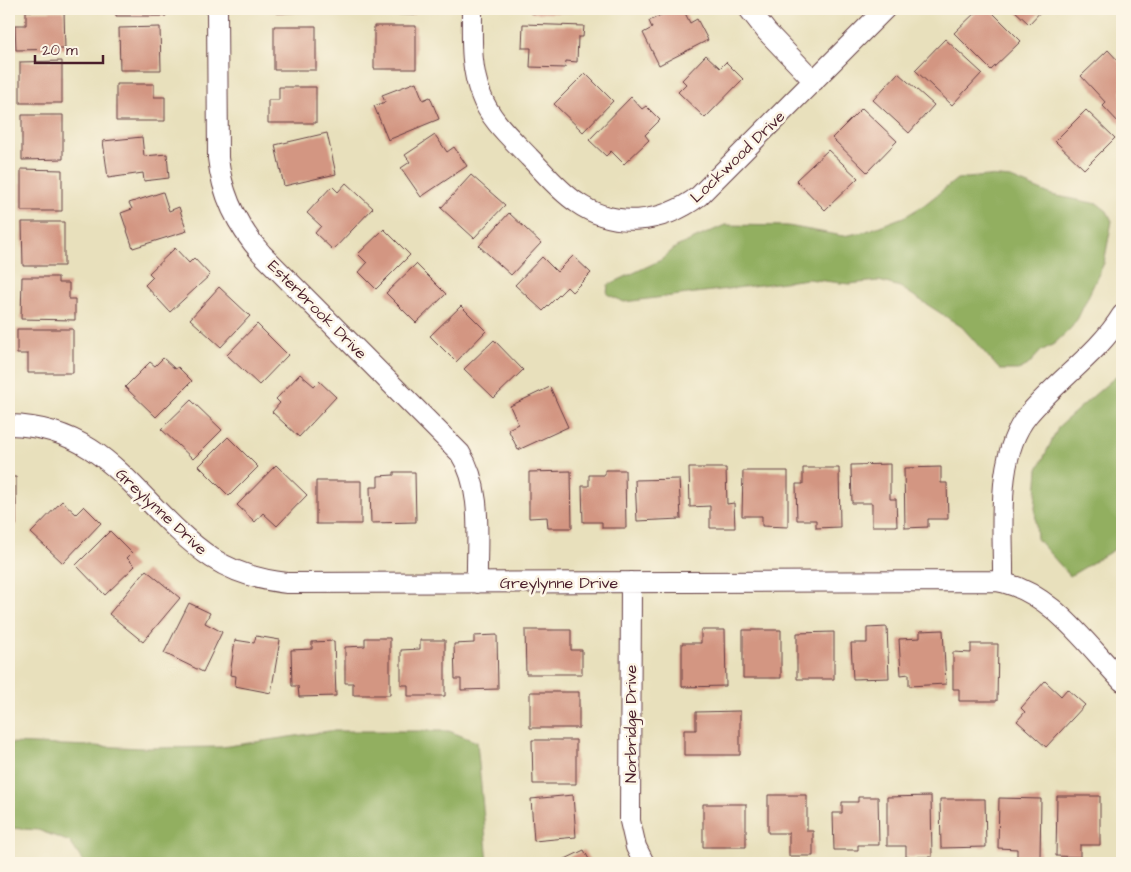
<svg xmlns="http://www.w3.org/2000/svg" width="1131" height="872" font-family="'Architects Daughter',sans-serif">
<rect width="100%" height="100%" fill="#fcf5e5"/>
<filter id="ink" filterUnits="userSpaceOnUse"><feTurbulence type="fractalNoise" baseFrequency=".02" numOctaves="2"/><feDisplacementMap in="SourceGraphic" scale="10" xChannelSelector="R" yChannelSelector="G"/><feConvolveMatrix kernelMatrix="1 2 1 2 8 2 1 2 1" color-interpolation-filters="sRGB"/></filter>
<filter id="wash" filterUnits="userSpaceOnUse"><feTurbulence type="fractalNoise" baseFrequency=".0096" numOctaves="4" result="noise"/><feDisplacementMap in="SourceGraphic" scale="20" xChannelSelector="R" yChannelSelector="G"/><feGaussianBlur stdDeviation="1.12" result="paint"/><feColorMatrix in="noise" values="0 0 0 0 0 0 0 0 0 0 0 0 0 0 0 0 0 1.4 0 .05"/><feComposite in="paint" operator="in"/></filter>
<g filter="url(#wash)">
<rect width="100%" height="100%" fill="#e8e0bc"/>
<!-- forest -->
<path fill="#92af61" stroke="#6e6746" d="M988,176l23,2 41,17 46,9 9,7 5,10 -8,42 -26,55 -7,10 -17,16 -13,7 -13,14 -9,5h-19l-38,-43 -62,-40 -21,-6 -30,3 -41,-5 -184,23 -17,-8 1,-9 53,-25 15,-13 49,-22 63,1 55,10 21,-4 42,-16 18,-11 33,-26z
M1122,371v174l-52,31 -33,-37 -2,-31 3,-39 21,-43z
M329,731h120l28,11 11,121h-404l-14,-21 -32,-12 -29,-2v-85l135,5 78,-1z"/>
<g id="blocks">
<!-- building -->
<path fill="#d39682" d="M116,9h50v7h-50z
M276,9h41v3l-41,1z
M373,9h42v6l-42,-1z
M531,9h41v4h-41z
M673,9h10l7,14 7,-4 11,21 -49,25 -16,-32 9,-5 -3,-7z
M979,9h10l32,32 -30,29 -37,-37z
M1013,9h30l-14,15z
M26,11h38l1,38 -49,1 -1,-25h11z
M523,24l61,2 -1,11h-5l-1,25 -11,-1 -1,7 -35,-1 1,-19h-9z
M274,26h42v44h-42z
M374,26h42v43h-42z
M160,27l1,43h-41l-1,-42z
M945,39l37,34 -30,32 -37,-35z
M1108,50l14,15 -1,60 -18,-19 3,-3 -25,-27z
M706,55l14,13 6,-6 17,17 -38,39 -27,-26 8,-8 -4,-4z
M62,61v42h-42v-41z
M585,73l28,28 -30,31 -29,-28z
M898,73l36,32 -25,28 -36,-33z
M416,82l7,18 7,-3 9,22 -51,21 -14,-34 11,-4 -3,-7z
M116,84h38v13h11v24h-49z
M279,87h37v36h-48v-23h11z
M631,97l11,12 4,-3 14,14 -15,15 4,5 -25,24 -13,-13 -5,5 -17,-16z
M862,108l35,33 -30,31 -35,-34z
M1086,110l29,28 -31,31 -29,-28z
M22,115h41v44l-41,1z
M327,133l9,41 -52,12 -9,-41z
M435,135l12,17 7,-5 13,19 -46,31 -20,-29 9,-6 -5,-7z
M142,137l2,19 23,-2 2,24 -25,3 -1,-8 -35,5 -5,-37z
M828,150l30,28 -33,32 -29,-30z
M21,169l41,1v41h-41z
M471,175l34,30 -31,33 -33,-30z
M346,183l27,25 -40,42 -18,-17 6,-7 -14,-13 25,-27 6,6z
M163,192l6,19 10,-4 8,24 -54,17 -12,-35 11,-4 -3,-6z
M509,213l32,30 -30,32 -32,-29z
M22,222h42v44h-41z
M384,229l26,26 -34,34 -17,-17 8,-9 -9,-9z
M175,248l14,15 5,-5 16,17 -40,37 -25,-27 8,-8 -4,-4z
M573,256l18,17 -19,19 -5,-5 -24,24 -28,-26 27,-28 15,15z
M416,264l30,30 -30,29 -30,-30z
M22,277h36v6h11v16h6v21l-54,-1z
M219,287l31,29 -29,31 -31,-28z
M461,306l25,25 -30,31 -26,-26z
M257,324l31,31 -29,30 -32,-30z
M17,329h56v44h-45v-19h-11z
M494,340l29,30 -29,28 -30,-29z
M163,358l12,11 3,-2 14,14 -36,36 -31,-30 25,-25 5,4z
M300,374l14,12 5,-5 17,16 -37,40 -27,-25 8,-9 -4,-4z
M550,387l18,40 -50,23 -10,-21 10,-5 -8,-18z
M191,400l31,30 -29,29 -32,-30z
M228,437l30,30 -29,29 -30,-30z
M890,464v35h6l1,27h-25v-23h-20l-1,-38z
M276,465l31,30 -30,31 -14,-13 -8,9 -18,-17z
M941,467v16h6l1,36h-20v8l-23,1 -1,-60z
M689,468h37l1,36 7,-1 1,25h-25v-22l-20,1z
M803,468h36l1,59 -24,1v-8h-19l-1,-36h7z
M605,470h20l1,58h-24v-6h-19l-1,-36h7v-11h16z
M571,471l1,57h-24l-1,-11 -18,1v-46z
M743,471h45v56l-26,-1v-10h-20z
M394,472h21l1,50 -45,1 -1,-36h8v-11l16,-1z
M9,477h7v48h-7z
M679,479l2,40 -44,2 -2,-41z
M316,481h45v43h-45z
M62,501l14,13 8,-8 17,17 -38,40 -32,-30z
M110,531l22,22 -5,5 8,8 -30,29 -29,-30z
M146,570l34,28 -37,44 -34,-28z
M189,603l21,10 -5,10 17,9 -19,40 -39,-19z
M887,627l2,51 -36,1 -2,-36h16v-15z
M525,630h46v20h11v24h-56z
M701,630h24l1,56 -44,1v-44h19z
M743,630h38v48h-38z
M943,630l3,54 -37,2v-12l-8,1 -2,-36 21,-1v-7z
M834,632v47h-37v-46z
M497,635l1,54 -37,1v-11h-6l-1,-35 20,-1v-7z
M256,636l24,4 -9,53 -36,-7 1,-10 -6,-1 5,-35 19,3z
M365,638h25v57h-37v-12h-8v-36l20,-1z
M420,640h25v56h-37v-11h-7v-35l19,-1z
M334,641l2,55 -37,1 -1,-11h-6l-1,-36 21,-1v-7z
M971,644h27l-1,57h-38v-12h-6v-37l18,1z
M1045,681l16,15 6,-7 18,16 -39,42 -29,-26 8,-9 -4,-4z
M530,692h49v36h-49z
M740,711v44h-56v-25h12v-18z
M532,740h44v44h-43z
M573,795l3,42 -42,4 -3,-42z
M768,795h39v36h6v25h-24v-23h-21z
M931,796l1,61h-26v-11h-19v-49z
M1057,796h43v49h-20v12l-24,-1z
M858,797h20l1,48h-21v5h-24l-1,-37h9v-11h16z
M999,798l42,1 -1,59 -23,-1v-8l-19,-1z
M940,799h45l1,48 -45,1z
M703,804h43v43h-43z
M584,850l7,13h-34z"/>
</g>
</g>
<g filter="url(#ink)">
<use href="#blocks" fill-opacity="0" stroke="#623c41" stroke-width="1"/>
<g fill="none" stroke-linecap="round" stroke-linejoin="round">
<!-- minor casing -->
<g stroke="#623c41" stroke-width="22">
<path id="minor" d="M217,9l1,149c4,37 19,68 44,96l198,199c24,37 16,88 17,130
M472,9c0,29 -2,58 9,86 9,25 30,43 48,62 15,15 29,33 47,45 38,27 86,22 123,-6l186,-187
M749,9l18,23 47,49
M9,425c103,2 129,83 203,133 23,15 48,22 75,25l709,-2c54,9 90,63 126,100
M631,582l-1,239 6,26 8,16
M1003,582c1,-51 -9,-126 25,-167 29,-35 70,-61 94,-100"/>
</g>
<!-- minor -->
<use href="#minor" stroke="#fff" stroke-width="20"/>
</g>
</g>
<g text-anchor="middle" stroke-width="5" stroke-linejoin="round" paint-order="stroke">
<!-- street labels -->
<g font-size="16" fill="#4a1f2b" stroke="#fcf5e5">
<text transform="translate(737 156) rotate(-44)" y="6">Lockwood Drive</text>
<text transform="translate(318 309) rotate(45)" y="6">Esterbrook Drive</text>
<text transform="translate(162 511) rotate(43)" y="6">Greylynne Drive</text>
<text x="559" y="588">Greylynne Drive</text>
<text transform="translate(630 724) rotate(-90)" y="6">Norbridge Drive</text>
</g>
</g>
<!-- margin -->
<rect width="1131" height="872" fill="none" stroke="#fcf5e5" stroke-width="30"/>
<!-- scale -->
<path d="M35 55v8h68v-8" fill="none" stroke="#4a1f2b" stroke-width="2.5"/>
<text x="42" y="55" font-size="15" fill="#4a1f2b" stroke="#fcf5e5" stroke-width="4" paint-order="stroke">20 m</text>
</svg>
